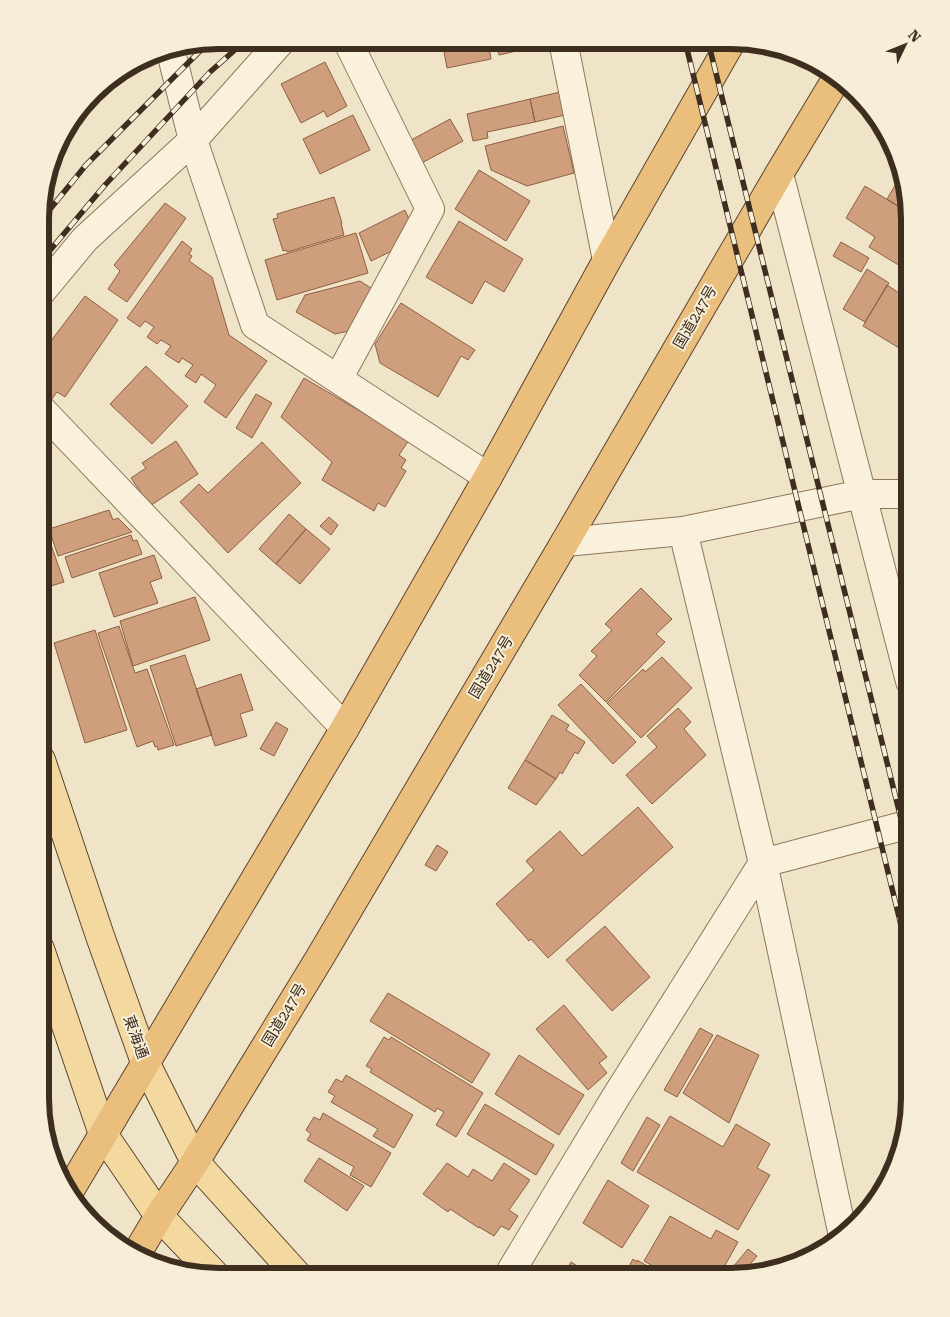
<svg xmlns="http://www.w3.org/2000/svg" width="950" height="1317" font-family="'Roboto Serif','Noto Sans JP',serif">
<defs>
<pattern id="park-dots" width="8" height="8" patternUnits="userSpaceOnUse" patternTransform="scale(1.25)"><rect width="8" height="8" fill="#c9cf9b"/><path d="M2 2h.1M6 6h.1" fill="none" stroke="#aeb285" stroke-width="1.8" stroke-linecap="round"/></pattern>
</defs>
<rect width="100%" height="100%" fill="#f0e4c8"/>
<!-- park -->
<path fill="url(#park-dots)" d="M909,526h1v61l-11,-46z"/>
<!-- building -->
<path fill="#cf9f7d" stroke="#8d5f41" d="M442,41h46l3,18 -44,9z
M495,41h52v3l-48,11z
M325,62l22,44 -20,11 -3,-6 -23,12 -20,-39z
M560,92l5,23 -30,7 -5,-23z
M530,99l5,23 -48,10 1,6 -15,3 -6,-27z
M353,115l17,35 -50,24 -17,-35z
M450,119l13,22 -49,26 -12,-22z
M563,126l11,47 -47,13 -36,-16 -6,-24z
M479,170l51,31 -24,40 -51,-32z
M900,177l9,36 -22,-14z
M865,186l44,27 1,6v53l-41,-25 6,-10 -29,-19z
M334,197l8,26h-1l3,12 -57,17 -1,-2 -3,1 -10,-32 5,-1 -1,-4z
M165,203l21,15 -59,84 -19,-13 12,-18 -6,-6z
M405,210l6,14 -13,24 -27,13 -12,-28z
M459,221l64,38 -19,33 -19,-11 -13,23 -46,-27z
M356,233l12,40 -91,27 -12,-40z
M182,241l10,8 -3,5 3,2 -3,5 23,16 17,58 38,26 -41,57 -22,-16 12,-17 -15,-11 -5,9 -11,-7 8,-11 -11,-7 -3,5 -14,-9 6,-8 -10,-6 -4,4 -10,-7 7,-10 -9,-6 -5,6 -13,-9z
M841,242l28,16 -8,14 -28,-16z
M867,269l22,14 -24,39 -22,-13z
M360,281l11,7 -22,43 -14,3 -39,-22 9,-17z
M887,285l23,15v71l-8,-5 7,-12 -46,-28z
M85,296l33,24 -53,77 -8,-5 -9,12 -7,-8v-42z
M401,303l74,47 -7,10 -7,-4 -23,41 -58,-34 -5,-19z
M146,366l42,40 -36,38 -42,-40z
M304,378l105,62 -10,15 7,5 -5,8 5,3 -21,36 -7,-4 -4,8 -52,-31 10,-18 -51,-45z
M256,394l16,9 -20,35 -16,-10z
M176,441l22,33 -48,32 -19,-28 15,-10 -4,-5z
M262,442l39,41 -73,70 -48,-51 19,-18 9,9z
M109,510l4,10 5,-2 14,14 -74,24 -9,-27z
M289,514l17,15 -30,35 -17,-15z
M41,517l7,19 -7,2z
M329,517l9,8 -7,10 -11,-9z
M306,529l24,20 -30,35 -24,-20z
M131,535l2,6 4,-1 5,14 -70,24 -7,-21z
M48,536l16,46 -23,7v-51z
M154,555l8,23 -12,4 8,21 -44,14 -15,-44z
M641,588l31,31 -16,15 9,8 -59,60 -27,-27 18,-19 -6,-5 21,-21 -7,-6z
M195,597l15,43 -77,26 -13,-45z
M119,626l16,47 12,-4 27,76 -16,5 -1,-4 -2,1 -2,-6 -16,6 -39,-114z
M95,630l32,100 -42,13 -31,-100z
M185,655l27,80 -36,11 -26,-80z
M662,657l30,31 -51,50 -34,-35 36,-34 2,3z
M241,674l12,36 -13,4 7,22 -32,10 -19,-57z
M581,684l55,58 -23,22 -55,-59z
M678,708l13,14 -7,7 22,26 -54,49 -26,-29 31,-28 -10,-11z
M552,715l17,10 -3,5 19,12 -7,12 -3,-2 -13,22 -2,-2 -4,7 -31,-19z
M276,722l12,7 -14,27 -14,-7z
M525,760l31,19 -20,26 -28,-17z
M638,807l35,40 -125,111 -17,-19 -2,2 -33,-37 38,-34 -8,-9 34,-30 22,25z
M437,845l11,7 -12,19 -11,-6z
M605,926l45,51 -38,34 -46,-51z
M388,993l102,61 -18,29 -102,-62z
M564,1005l43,52 -8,6 8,10 -19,17 -52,-61z
M700,1028l13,7 -36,62 -13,-7z
M717,1035l42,20 -30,68 -46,-30z
M384,1037l5,3 2,-3 92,56 -27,44 -20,-12 8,-13 -7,-4 -2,4 -65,-40 2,-3 -6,-3z
M519,1055l65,40 -25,40 -64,-41z
M346,1075l67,40 -19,33 -21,-12 5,-7 -47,-27 4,-6 -7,-4 8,-13 6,3z
M485,1104l69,41 -18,30 -69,-41z
M323,1113l68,40 -20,34 -21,-12 4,-8 -47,-27 4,-6 -5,-4 8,-13 6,3z
M670,1116l53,31 13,-23 34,20 -13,24 13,7 -32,55 -101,-58z
M647,1117l13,8 -27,46 -12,-8z
M319,1158l45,28 -17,25 -43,-30z
M447,1163l21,14 5,-8 19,12 12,-18 26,17 -21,30 9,6 -9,14 -8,-4 -7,10 -15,-9v1l-29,-19 -2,3 -25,-18z
M608,1180l41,26 -27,42 -39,-25z
M670,1216l41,23 5,-9 22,12 -15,27 -3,-2 -6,10h-42l-28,-16z
M748,1249l9,7 -15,18 -9,-7z
M633,1259l4,3v-2l29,17h-43z
M571,1262l24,15h-33z"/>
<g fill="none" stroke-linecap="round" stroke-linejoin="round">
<!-- minor casing -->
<g stroke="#8d765c" stroke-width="30">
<path id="minor" d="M563,41l44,219
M170,48l23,92 62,185 233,152
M779,174l131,507
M41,292l44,-53 108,-99 89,-100
M338,379l92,-170 -83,-169
M41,409l304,319
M683,531l80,332 79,368
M565,542l118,-11 179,-37h48
M508,1276l109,-181 146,-232 147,-39"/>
</g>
<!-- primary casing -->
<g stroke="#5b4430" stroke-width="30">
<path id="primary" d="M41,760l59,176 45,126 50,100 103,114
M40,949l63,185 56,82 57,60"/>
</g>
<!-- trunk casing -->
<g stroke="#5b4430" stroke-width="30">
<path id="trunk" d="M70,1190l275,-462 143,-251 119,-217 124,-218
M137,1253l22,-37 36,-54 124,-203 246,-417 214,-368 59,-98"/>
</g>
<!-- minor -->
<use href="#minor" stroke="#faf1dc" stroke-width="28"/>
<!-- primary -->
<use href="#primary" stroke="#f3d9a0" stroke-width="28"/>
<!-- trunk -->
<use href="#trunk" stroke="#eabe7c" stroke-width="28"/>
<!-- rail casing -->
<g stroke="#3d2e20" stroke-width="5.5">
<path id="rail" d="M685,41l225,921
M708,41l202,814
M42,219l44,-54 124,-124
M41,261l64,-76 105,-113 36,-32"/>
</g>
<!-- rail -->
<use href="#rail" stroke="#f7eed8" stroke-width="4" stroke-dasharray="11" stroke-linecap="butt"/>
</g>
<g text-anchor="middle" stroke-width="4" stroke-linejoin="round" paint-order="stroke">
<!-- street labels -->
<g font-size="15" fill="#3d2e20" stroke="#f7eed8">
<text transform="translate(695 317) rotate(-60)" y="5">国道247号</text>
<text transform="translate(491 667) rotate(-59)" y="5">国道247号</text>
<text transform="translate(284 1015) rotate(-59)" y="5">国道247号</text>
<text transform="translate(136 1037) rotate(70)" y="5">東海通</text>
</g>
</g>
<!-- crop -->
<path d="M0 0H950V1317H0ZM219 49H731A170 170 0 0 1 901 219V1098A170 170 0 0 1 731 1268H219A170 170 0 0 1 49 1098V219A170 170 0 0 1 219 49Z" fill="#f7eed8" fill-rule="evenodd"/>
<path fill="none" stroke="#3d2e20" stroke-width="6" d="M219 49H731A170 170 0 0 1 901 219V1098A170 170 0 0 1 731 1268H219A170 170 0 0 1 49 1098V219A170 170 0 0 1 219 49Z"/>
<!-- north arrow -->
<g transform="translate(905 45) rotate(47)" stroke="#f7eed8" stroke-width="4" paint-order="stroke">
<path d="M0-4L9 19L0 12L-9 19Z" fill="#3d2e20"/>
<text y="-8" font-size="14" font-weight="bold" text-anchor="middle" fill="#3d2e20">N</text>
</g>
</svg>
